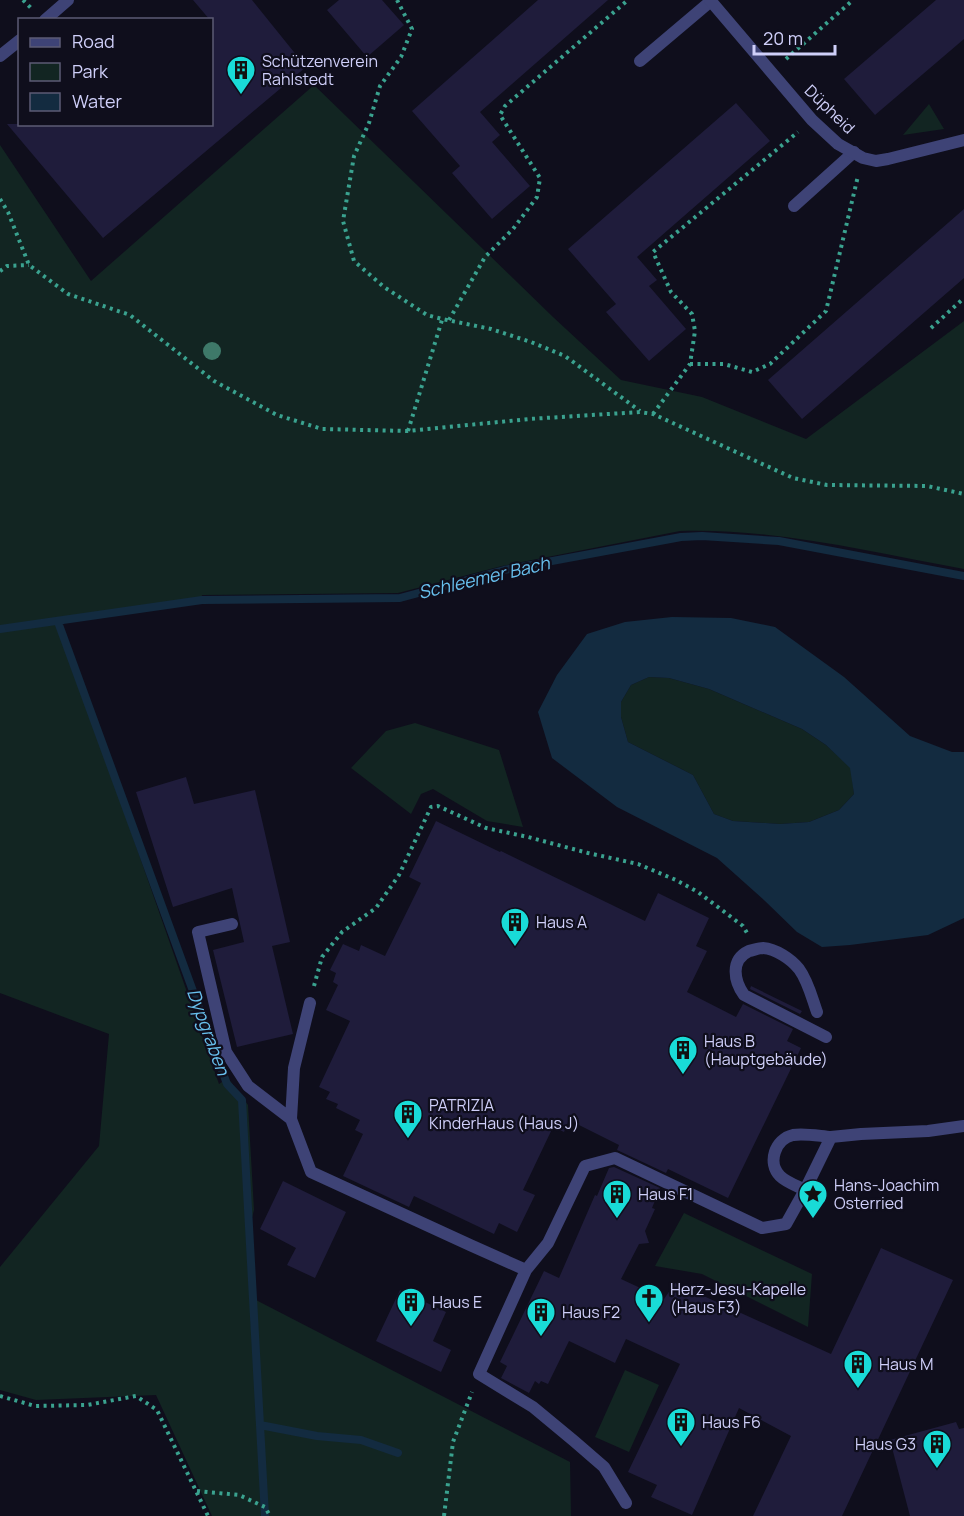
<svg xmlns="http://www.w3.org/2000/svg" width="964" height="1516" font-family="Manrope,sans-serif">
<rect width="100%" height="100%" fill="#0f0e1c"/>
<!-- green -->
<path fill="#122522" d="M314,85l239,232 68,63 81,17 104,42 158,-118v248c-93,-17 -189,-41 -284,-38l-178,35 -104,27 -196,2 -1,6 -143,21 161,462 9,-6 20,27 6,105 -5,19 5,70 316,163 1,54h-359l-56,-121 -120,5 -36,-10v-123l99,-121 10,-112 -109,-41v-848l91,136z
M929,104l15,25 -41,6z
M649,677l20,1 40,11 93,40 24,16 25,23 3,26 -15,16 -30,12 -29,2 -47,-3 -19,-7 -21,-39 -65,-33 -7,-25v-15l10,-17z
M415,723l84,27 24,77 -36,-6 -54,-32 -12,5 -10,20 -60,-46 35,-37z
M684,1213l128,61 -4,53 -106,-53 -47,-8z
M625,1370l34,15 -30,67 -34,-15z"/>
<!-- water -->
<path fill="#132b40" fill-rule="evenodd" d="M672,617l59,1 44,9 69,50 66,59 42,16h12v166l-36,17 -78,10 -28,2 -25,-15 -32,-31 -48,-43 -100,-51 -65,-49 -14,-46 19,-37 30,-41 38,-12zM649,677l20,1 40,11 93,40 24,16 24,23 4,26 -15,16 -30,12 -29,2 -47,-3 -19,-7 -21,-39 -65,-33 -7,-25v-15l10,-17z"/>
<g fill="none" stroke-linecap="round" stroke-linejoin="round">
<!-- stream -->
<path stroke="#132b40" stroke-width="8" d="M58,622l169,462 15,16 18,325 57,11 44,4 37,13
M0,629l202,-29 198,-2 104,-28 177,-33 21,-1 77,5 185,35
M260,1425l5,91"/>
</g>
<!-- building -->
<path fill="#1f1c3b" d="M193,0h59l54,67 -203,171 -96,-114h205v-104h-2z
M339,0h43l22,25 -37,32 -40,-47z
M538,0h70l-128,112 20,23 -8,7 38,44 -38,33 -40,-46 8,-7 -48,-55z
M936,0h28v39l-89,76 -31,-36z
M736,103l34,38 -133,116 20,23 -8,6 37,43 -37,32 -43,-49 10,-8 -48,-55z
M964,209v69l-162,141 -34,-39z
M186,777l8,27 61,-14 35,152 -18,4 21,88 -56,13 -24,-97 31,-8 -12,-54 -59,19 -37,-115z
M436,821l64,31 1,-1 144,70 13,-28 51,25 -13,28 11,5 -20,41 49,25 7,-13 50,25 -6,12 14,7 -73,150 -60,-29 -2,4 -49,-23 2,-5 -50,-25 -5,12 -11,-5 -30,63 12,5 -18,37 -18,-9 -5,11 -80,-38 -5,11 -66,-31 20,-42 -8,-4 5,-10 -24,-12 2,-4 -12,-5 4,-7 -11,-5 31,-66 -24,-11 12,-25 -5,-3 3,-9 -6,-3 13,-26 16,7 2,-6 24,11 36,-73 -12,-6z
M751,986l51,25 -2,3 -50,-25z
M614,1167l46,21 -8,20 3,1 -10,22 4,12 -10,1 -18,35 43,20 11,-16 156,71 50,-106 72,32 -111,236h-89l38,-80 -52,-28 -47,107 -41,-18 6,-12 -29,-13 52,-108 -54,-25 -11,24 -46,-22 -21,43 -7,-3 -2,3 -4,-3 -6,12 -28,-15 6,-12 -7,-4 44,-91 15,7 36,-83 2,1 12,-28z
M283,1181l63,31 -31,66 -28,-13 9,-17 -36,-19z
M400,1290l46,22 -13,29 18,9 -10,22 -65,-31z
M956,1422l3,7 5,-1v88h-54l-20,-76z"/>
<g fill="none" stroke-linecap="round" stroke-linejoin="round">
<!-- path -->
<path stroke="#3aa28f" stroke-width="4" stroke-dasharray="3 4.5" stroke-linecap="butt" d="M23,0l8,8
M397,0l15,29 -11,28 -21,29 -11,37 -15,33 -11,65 11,40 30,26 43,28 15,4 49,10 40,13 34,14 75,55
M786,59l67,-59
M0,199l8,13 21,53 39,29 62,21 84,66 63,34 45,14 86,2 121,-12 111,-7 13,2 140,64 34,7 100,1 37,8
M0,271l7,-5 22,-1
M449,320l36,-63 28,-28 24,-32 3,-19 -40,-63 5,-9 123,-106
M931,328l33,-30
M690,364h34l28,8 18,-8 56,-53 32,-135
M653,414l37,-50 5,-33 -3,-17 -21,-22 -18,-40 145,-120
M408,431l34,-111
M314,986l8,-29 20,-25 34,-24 23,-33 32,-68 7,-1 48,22 42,9 60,16 50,11 38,16 22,12 45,34 4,7
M0,1396l35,10 52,-1 49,-9 21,14 51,106
M197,1491l42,4 26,12 5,9
M444,1516l9,-74 19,-50"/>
<!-- service -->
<path stroke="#3e4376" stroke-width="12" d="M640,61l71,-60
M794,206l60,-54
M232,924l-34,8 28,120 22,34 43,33
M310,1003l-16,65 -3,51 20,53 159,73 56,25
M817,1012c-5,-14 -9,-31 -18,-43 -8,-10 -23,-20 -36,-21 -4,0 -9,2 -14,3 -19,9 -15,30 -5,44l82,42
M805,1190c-8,-4 -19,-8 -25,-14 -13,-13 -5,-37 13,-41 11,-2 26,1 38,2
M626,1503l-22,-36 -30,-26 -41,-34 -54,-33 47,-104 22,-27 37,-77 30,-8 147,70 24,-4 19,-34 26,-53 30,-3 67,-3 36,-5"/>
<!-- minor -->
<path stroke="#3e4376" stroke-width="12" d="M710,0l102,120 26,24 25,14 13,3 12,-2 76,-19
M45,20l23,-20
M0,56l20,-16"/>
</g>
<!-- trees -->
<circle fill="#3e7969" cx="212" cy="351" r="9"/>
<!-- icons -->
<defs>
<g id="building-pin" transform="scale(1.5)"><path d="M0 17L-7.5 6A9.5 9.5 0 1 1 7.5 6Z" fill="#19dbd7" stroke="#0f0e1c"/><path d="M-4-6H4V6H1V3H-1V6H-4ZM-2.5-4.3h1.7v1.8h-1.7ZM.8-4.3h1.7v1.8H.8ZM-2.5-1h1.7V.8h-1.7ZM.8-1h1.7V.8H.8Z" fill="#111"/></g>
<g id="sight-pin" transform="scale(1.5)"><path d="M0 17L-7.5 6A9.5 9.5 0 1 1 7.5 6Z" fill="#19dbd7" stroke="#0f0e1c"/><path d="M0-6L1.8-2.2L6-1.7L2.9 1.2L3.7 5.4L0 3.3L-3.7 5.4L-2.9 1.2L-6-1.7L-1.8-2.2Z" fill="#111"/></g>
<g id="church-pin" transform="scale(1.5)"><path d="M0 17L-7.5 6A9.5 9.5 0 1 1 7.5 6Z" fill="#19dbd7" stroke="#0f0e1c"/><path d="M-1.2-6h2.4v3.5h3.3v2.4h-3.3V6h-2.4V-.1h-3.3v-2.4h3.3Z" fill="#111"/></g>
</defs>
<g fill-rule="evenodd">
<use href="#building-pin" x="241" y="70"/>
<use href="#building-pin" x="515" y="922"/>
<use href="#building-pin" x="683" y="1050"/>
<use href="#building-pin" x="408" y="1114"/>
<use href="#building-pin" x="617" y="1194"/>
<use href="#sight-pin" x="813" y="1194"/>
<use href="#church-pin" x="649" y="1298"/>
<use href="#building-pin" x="411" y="1302"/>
<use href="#building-pin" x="541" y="1312"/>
<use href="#building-pin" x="858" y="1364"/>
<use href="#building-pin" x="681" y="1422"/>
<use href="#building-pin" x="937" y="1444"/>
</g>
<g text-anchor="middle" stroke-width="4.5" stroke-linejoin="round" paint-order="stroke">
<!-- poi labels -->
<g font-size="16" fill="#cfcff9" stroke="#0f0e1c" text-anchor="start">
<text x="262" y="67">Schützenverein<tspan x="262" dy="18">Rahlstedt</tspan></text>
<text x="536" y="928">Haus A</text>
<text x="704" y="1047">Haus B<tspan x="704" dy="18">(Hauptgebäude)</tspan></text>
<text x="429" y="1111">PATRIZIA<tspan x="429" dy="18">KinderHaus (Haus J)</tspan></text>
<text x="834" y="1191">Hans-Joachim<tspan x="834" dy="18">Osterried</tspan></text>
<text x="638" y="1200">Haus F1</text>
<text x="670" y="1295">Herz-Jesu-Kapelle<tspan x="670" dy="18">(Haus F3)</tspan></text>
<text x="432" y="1308">Haus E</text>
<text x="562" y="1318">Haus F2</text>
<text x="879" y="1370">Haus M</text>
<text x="702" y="1428">Haus F6</text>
<text x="916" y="1450" text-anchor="end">Haus G3</text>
</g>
<!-- street labels -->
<g font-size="16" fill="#cfcff9" stroke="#0f0e1c">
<text transform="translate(830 109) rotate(44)" y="6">Düpheid</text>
</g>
<!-- water labels -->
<g font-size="18" font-style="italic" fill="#68c0ee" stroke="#0f0e1c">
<text transform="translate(484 578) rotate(-13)" y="6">Schleemer Bach</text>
<text transform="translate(208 1032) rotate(70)" y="6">Dypgraben</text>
</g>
</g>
<!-- legend -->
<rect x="18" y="18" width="195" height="108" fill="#0f0e1c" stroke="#5c5b74" stroke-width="1.5"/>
<rect x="30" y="38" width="30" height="9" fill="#3e4376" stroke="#5c5b74" stroke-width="1.5"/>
<text x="72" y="48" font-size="18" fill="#cfcff9">Road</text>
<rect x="30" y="63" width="30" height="18" fill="#122522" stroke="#5c5b74" stroke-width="1.5"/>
<text x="72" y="78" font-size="18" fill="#cfcff9">Park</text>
<rect x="30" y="93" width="30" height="18" fill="#132b40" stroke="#5c5b74" stroke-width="1.5"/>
<text x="72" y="108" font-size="18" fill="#cfcff9">Water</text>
<!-- scale -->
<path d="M754 45v9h81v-9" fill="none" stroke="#cfcff9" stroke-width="3"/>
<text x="763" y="45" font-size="18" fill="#cfcff9" stroke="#0f0e1c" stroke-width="4.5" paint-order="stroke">20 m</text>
</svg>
